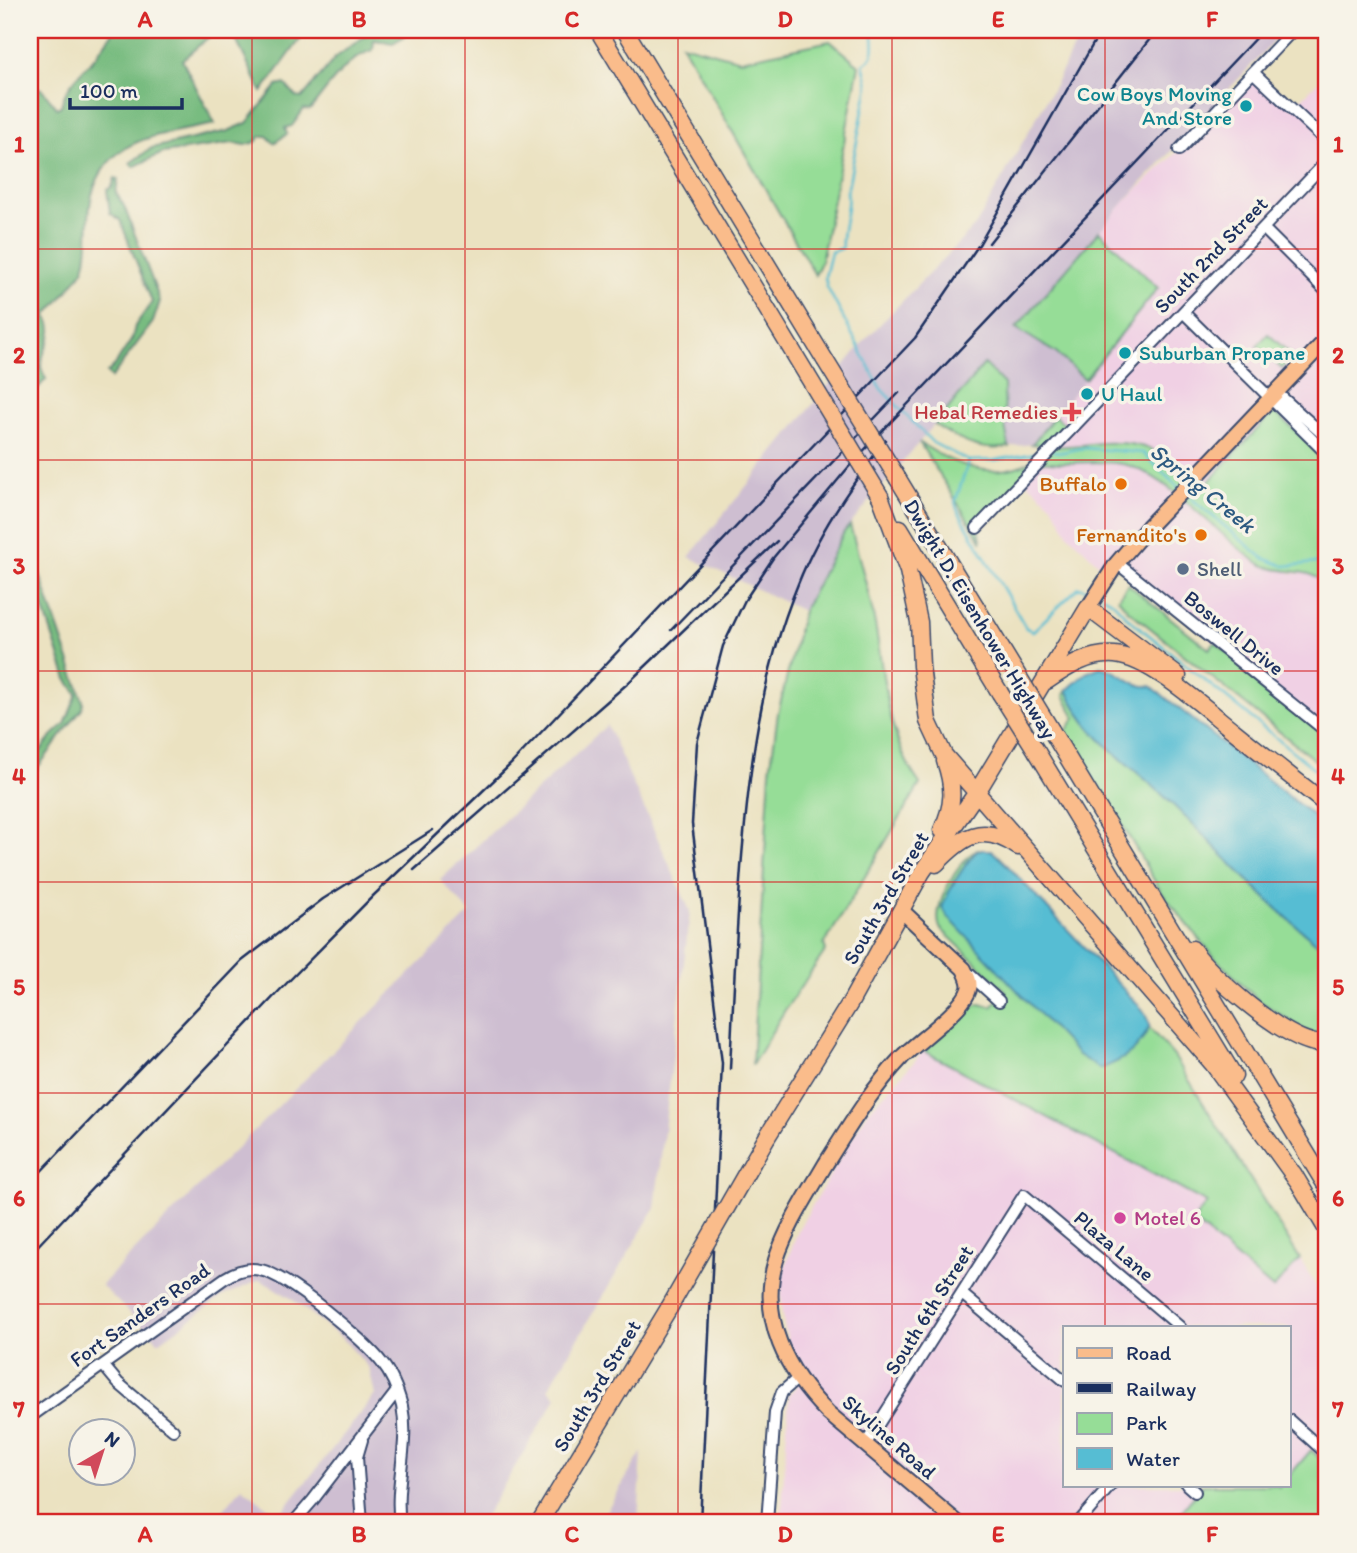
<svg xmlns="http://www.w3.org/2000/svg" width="1357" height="1553" font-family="Itim,sans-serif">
<rect width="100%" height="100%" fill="#f7f3e8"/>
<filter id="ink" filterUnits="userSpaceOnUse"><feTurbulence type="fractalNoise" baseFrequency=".0143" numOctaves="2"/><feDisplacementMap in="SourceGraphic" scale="14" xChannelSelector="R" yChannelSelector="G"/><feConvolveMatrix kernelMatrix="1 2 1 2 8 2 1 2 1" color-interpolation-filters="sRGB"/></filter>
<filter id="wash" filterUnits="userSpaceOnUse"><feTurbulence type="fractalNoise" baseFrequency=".00686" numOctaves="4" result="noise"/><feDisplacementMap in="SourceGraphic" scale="28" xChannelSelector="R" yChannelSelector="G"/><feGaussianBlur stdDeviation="1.57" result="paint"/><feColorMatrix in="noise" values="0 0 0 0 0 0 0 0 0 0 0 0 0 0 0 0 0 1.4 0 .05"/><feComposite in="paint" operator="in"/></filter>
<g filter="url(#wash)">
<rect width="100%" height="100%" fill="#ebe2c1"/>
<!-- built -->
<path fill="#f0d0e4" d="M1253,72l39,36 35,-35v387l-53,-49 16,162 21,1 16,12v146l-220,-176 -8,8 -30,-29 -17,-30 -28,-26 47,-51 -16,-12 103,-128 -59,-57 26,-30 54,-51z
M924,1051l283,152 -14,18 79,68 28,-30 27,46v160l-16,-14 -22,25v-149h-224v158h138l-31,38h-391l8,-128 16,-21 -17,-33 -6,-25 -1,-32 4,-18 14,-38 68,-115z"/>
<!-- industrial -->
<path fill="#cebed1" d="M1082,30h202l-159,171 -108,126 39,26 29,26 -53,65 -23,3 -4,-21 -21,-61 -140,167 -41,79 -114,-54 176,-217 111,-115 80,-142z
M607,725l83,186 -35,297 -107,181 9,8 -76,126h-268l29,-36 37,29 96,-121 -6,-27 -26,-29 -54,-42 -29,-17 -37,16 -64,46 -58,-57 369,-372 -30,-33z
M642,1452l-4,71h-39z"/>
<!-- green -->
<path fill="#96dd97" stroke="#58867a" stroke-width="2" d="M830,41l29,24 -38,197 -6,13 -133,-231 59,16z
M1099,231l59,57 -73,91 -29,-26 -40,-25z
M1268,334l25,22 -11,13 -25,-23z
M984,364l20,20 1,42 4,21c-29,6 -51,-7 -74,-22z
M1274,411l53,49v126c-5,-4 -11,-10 -18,-12 -17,-4 -36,-2 -52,-12 -37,-24 -92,-91 -135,-98 -27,-5 -54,2 -81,-3l-63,66 4,15 -63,-100c41,28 91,45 130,4l-17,-2 23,-28 16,13 -15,17c15,1 30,-2 45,-3 51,-2 66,11 99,48z
M850,525c9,33 19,66 25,99 10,55 11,113 45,160l-96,161 2,5 -41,60 -33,55 18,-294 8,-58 25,-102 41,-79z
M1128,584l81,65 6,-7 112,90v38l-199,-160 -10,-12z
M1067,690c20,49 64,74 100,109 53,51 102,108 160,152v84l-18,-2 -51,-33 -43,-42 -54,-66 -41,-71 -51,-79 -3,-11 9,-13 -11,-23z
M977,849h5l17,8 175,199 126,203 -27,30 -80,-68 14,-18 -283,-152 49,-45 7,-2 12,3 14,-16 -66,-63c-9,-23 18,-65 37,-79z
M1311,1450l16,15v58h-155l31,-38h73l3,2 3,-2h7v-9z"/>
<!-- forest -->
<path fill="#78bc80" stroke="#4a766f" stroke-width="2" d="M115,30h102l-35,30 33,64c-50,11 -107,10 -123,71 -6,22 -1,47 -7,70 -2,10 -30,40 -39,51 14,18 -5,32 -5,51 1,4 3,8 5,12l-16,18v-297l9,-12 3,1 15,19 4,-2c4,-20 21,-34 34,-49 7,-9 13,-19 20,-27z
M231,30h76l-45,62z
M373,30h32v6l-12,7 -19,-3 -1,10c-25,6 -47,40 -63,60l-6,-1 -12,17 -7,2 2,6 -13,9 -7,-7h-6l-5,6 -10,3 -13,-2 -70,10 -30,14 -3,-4 22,-15 76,-17 19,-8 30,-37 8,-2 11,13 6,1 33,-40z
M115,178l3,1 -2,14 8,13 36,95 -7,21 -42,56 -4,-5 8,-8 17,-26 3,-13 17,-24 -32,-82 -10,-7 -3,-23 5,-3z
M30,546l53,155 -1,7 -52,70v-14l23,-29 12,-11 12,-30 -10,-15 -37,-111z"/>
<!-- water -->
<path fill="#56bdd3" stroke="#387698" stroke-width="2" d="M1100,667c20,2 33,22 51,19l176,141v124c-58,-44 -107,-101 -160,-152 -36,-35 -80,-60 -100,-109l19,-17z
M977,850h14l16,15 136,145 7,15c-11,26 -24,34 -50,44l-22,-14 -130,-138 -6,-10c9,-22 20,-39 35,-57z"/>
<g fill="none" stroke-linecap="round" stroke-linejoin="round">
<!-- stream -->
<path stroke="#56bdd3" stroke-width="2.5" d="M872,30c2,13 5,27 -9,34l5,21 -21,107c3,19 -7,36 -5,56l-11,4 -6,25 2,10 54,102 52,54 36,18 26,-1 52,-9
M1053,451l10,1 20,-4 60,5 36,35
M969,461l-14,41 2,7 69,119 7,3 46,-44 14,5
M1187,495l76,63 22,8 42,-4
M1102,596l10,5 16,17 199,161"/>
</g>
</g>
<g filter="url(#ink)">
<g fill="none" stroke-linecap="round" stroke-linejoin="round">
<!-- minor casing -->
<g stroke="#3a4a6d" stroke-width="14">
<path id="minor" d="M1253,72l74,70
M1179,150l114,-120
M1263,228l64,64
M1183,312l144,142
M1276,392l51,46
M977,528l350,-367
M1117,563l210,169
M966,971l33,30
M962,1294l103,87
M103,1365l15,18 55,47
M30,1417l195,-139c11,-7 22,-11 35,-8 26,4 106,71 122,93 10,12 16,28 20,43 8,39 -8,78 -2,117
M1289,1420l38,34
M865,1445l159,-250 156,132
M1187,1485l8,7
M293,1523l20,-23 84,-109
M362,1523l-5,-66 5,-17
M767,1523l8,-111 7,-20 15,-13
M1078,1523l33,-38"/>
</g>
<!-- major casing -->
<g stroke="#3a4a6d" stroke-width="18">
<path id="major" d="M1088,608l29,-45 31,-36 179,-188
M901,910l63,59c3,7 7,13 5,20 -5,20 -51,52 -67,68 -31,33 -53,70 -77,108 -18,31 -38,61 -49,95 -18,59 11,112 52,153l130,110"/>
</g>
<!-- highway casing -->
<g stroke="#3a4a6d" stroke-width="19">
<path id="highway" d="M598,30l209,345
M625,30l200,330
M898,479l117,192
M880,496l28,75 11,51 2,44 7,55 16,34 269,309 84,116
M900,528l100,165
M1088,608l90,68
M1047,681c20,-14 42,-28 68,-26 36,3 92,55 120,77 31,25 62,49 92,73
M1051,730l276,457
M1037,752l197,324
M942,830c12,-25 12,-43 3,-69
M936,864c27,-28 46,-42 82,-17
M1192,949c21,29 84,83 119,93 5,2 11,1 16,2
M767,1137l83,-134 72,-131 55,-80 111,-184
M1293,1173l34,57
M539,1523l130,-215"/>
</g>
<!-- minor -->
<use href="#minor" stroke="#fff" stroke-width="10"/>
<!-- major -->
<use href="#major" stroke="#fabc8b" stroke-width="14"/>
<!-- highway -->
<use href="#highway" stroke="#fabc8b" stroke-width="16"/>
<!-- rail -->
<path stroke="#1b2f5e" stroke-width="2.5" d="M989,243l168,-213
M671,630l228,-237
M414,870l213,-186 150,-143
M730,1069c3,-67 6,-134 11,-201 8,-98 19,-192 57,-284 20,-51 54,-101 88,-144
M30,1183l212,-222 81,-62 110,-69
M30,1254l250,-264 94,-95 138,-132 403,-425 65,-95 121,-213
M700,1523l22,-460 -30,-239 5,-81 26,-97 22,-46 28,-42 79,-95 411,-433"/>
<!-- highway-bridge casing -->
<g stroke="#3a4a6d" stroke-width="19" stroke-linecap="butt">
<path id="highway-bridge" d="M825,360l73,119
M807,375l73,121
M1015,671l36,59
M1000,693l37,59
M669,1308l98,-171"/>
</g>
<!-- highway-bridge -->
<use href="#highway-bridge" stroke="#fabc8b" stroke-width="16"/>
</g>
</g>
<!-- grid -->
<path fill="none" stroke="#d62828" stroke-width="2" stroke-opacity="0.55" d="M252,30v1493M465,30v1493M678,30v1493M892,30v1493M1105,30v1297M30,249h1297M30,460h1297M30,671h1297M30,882h1297M30,1093h1297M30,1304h1297M1105,1485v38"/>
<!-- markers -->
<g fill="#0f9aa8" stroke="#f7f3e8" stroke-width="2.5">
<circle cx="1246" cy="106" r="7"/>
<circle cx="1125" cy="353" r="7"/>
<circle cx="1087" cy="394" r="7"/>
</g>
<path fill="#e0444e" stroke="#f7f3e8" stroke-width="2.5" d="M1068.5 401.5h7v7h7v7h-7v7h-7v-7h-7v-7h7z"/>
<g fill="#e8710a" stroke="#f7f3e8" stroke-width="2.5">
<circle cx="1121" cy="484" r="7"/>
<circle cx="1201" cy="535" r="7"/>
</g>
<circle fill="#5c6f8a" stroke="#f7f3e8" stroke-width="2.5" cx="1183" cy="569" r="7"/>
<circle fill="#d1479c" stroke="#f7f3e8" stroke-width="2.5" cx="1120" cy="1218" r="7"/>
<g text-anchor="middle" stroke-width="7" stroke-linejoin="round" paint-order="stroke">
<!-- culture labels -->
<g font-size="21" fill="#0d838f" stroke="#f7f3e8" text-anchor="start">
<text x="1232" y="101" text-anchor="end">Cow Boys Moving<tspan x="1232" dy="24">And Store</tspan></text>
<text x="1139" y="360">Suburban Propane</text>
<text x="1101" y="401">U Haul</text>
</g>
<!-- street labels -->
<g font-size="21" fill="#1b2f5e" stroke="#f7f3e8">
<text transform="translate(1211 255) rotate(-46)" y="7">South 2nd Street</text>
<text transform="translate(980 619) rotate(59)" y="7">Dwight D. Eisenhower Highway</text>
<text transform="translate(1234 633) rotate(39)" y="7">Boswell Drive</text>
<text transform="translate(886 898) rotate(-60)" y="7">South 3rd Street</text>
<text transform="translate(1114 1246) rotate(40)" y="7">Plaza Lane</text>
<text transform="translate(929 1310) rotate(-58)" y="7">South 6th Street</text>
<text transform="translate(140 1315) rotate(-35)" y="7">Fort Sanders Road</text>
<text transform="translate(597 1386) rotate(-59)" y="7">South 3rd Street</text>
<text transform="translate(889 1437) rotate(41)" y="7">Skyline Road</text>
</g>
<!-- health labels -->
<g font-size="21" fill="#be3a42" stroke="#f7f3e8" text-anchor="end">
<text x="1058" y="419">Hebal Remedies</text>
</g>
<!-- food labels -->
<g font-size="21" fill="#c56008" stroke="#f7f3e8" text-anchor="end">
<text x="1107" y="491">Buffalo</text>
<text x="1187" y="542">Fernandito's</text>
</g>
<!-- service labels -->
<g font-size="21" fill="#4e5e75" stroke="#f7f3e8" text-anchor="start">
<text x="1197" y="576">Shell</text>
</g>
<!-- hotel labels -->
<g font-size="21" fill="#b23c85" stroke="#f7f3e8" text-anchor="start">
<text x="1134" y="1225">Motel 6</text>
</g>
<!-- water labels -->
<g font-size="23" font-style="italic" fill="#2d5a81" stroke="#f7f3e8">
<text transform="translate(1203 488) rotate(39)" y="8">Spring Creek</text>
</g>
</g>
<!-- margin -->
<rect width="1357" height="1553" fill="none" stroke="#f7f3e8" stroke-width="77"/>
<!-- legend -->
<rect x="1063" y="1326" width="228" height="161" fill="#f7f3e8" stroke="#9fa5b1" stroke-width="2"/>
<rect x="1077" y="1348" width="35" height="10" fill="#fabc8b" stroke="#9fa5b1" stroke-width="2"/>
<text x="1126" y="1360" font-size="21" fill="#1b2f5e">Road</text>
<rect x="1077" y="1383" width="35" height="10" fill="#1b2f5e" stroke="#9fa5b1" stroke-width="2"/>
<text x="1126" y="1396" font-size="21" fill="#1b2f5e">Railway</text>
<rect x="1077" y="1413" width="35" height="21" fill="#96dd97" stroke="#9fa5b1" stroke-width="2"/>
<text x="1126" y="1430" font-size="21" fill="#1b2f5e">Park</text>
<rect x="1077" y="1448" width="35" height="21" fill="#56bdd3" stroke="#9fa5b1" stroke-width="2"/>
<text x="1126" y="1466" font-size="21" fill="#1b2f5e">Water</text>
<!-- north arrow -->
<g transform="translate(102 1452) rotate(39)"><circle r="33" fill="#f7f3e8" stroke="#9fa5b1" stroke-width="2"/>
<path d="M0-5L12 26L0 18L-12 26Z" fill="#d1495b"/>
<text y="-10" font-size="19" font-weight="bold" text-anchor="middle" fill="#1b2f5e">N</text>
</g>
<!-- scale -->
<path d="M70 98v10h112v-10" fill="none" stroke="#1b2f5e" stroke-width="3.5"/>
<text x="80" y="98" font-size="21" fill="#1b2f5e" stroke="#f7f3e8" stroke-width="5" paint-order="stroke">100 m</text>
<rect x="38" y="38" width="1280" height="1476" fill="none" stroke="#d62828" stroke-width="2.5"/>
<g font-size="23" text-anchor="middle" font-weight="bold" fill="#d62828">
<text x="145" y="27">A</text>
<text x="359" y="27">B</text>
<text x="572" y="27">C</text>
<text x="785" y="27">D</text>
<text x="998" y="27">E</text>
<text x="1212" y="27">F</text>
<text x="19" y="152">1</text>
<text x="1338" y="152">1</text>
<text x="19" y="363">2</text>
<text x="1338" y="363">2</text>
<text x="19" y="574">3</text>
<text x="1338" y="574">3</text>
<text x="19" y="784">4</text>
<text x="1338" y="784">4</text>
<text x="19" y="995">5</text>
<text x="1338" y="995">5</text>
<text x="19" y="1206">6</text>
<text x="1338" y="1206">6</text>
<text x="19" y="1417">7</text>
<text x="1338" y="1417">7</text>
<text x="145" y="1542">A</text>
<text x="359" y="1542">B</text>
<text x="572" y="1542">C</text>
<text x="785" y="1542">D</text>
<text x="998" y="1542">E</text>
<text x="1212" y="1542">F</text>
</g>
</svg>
